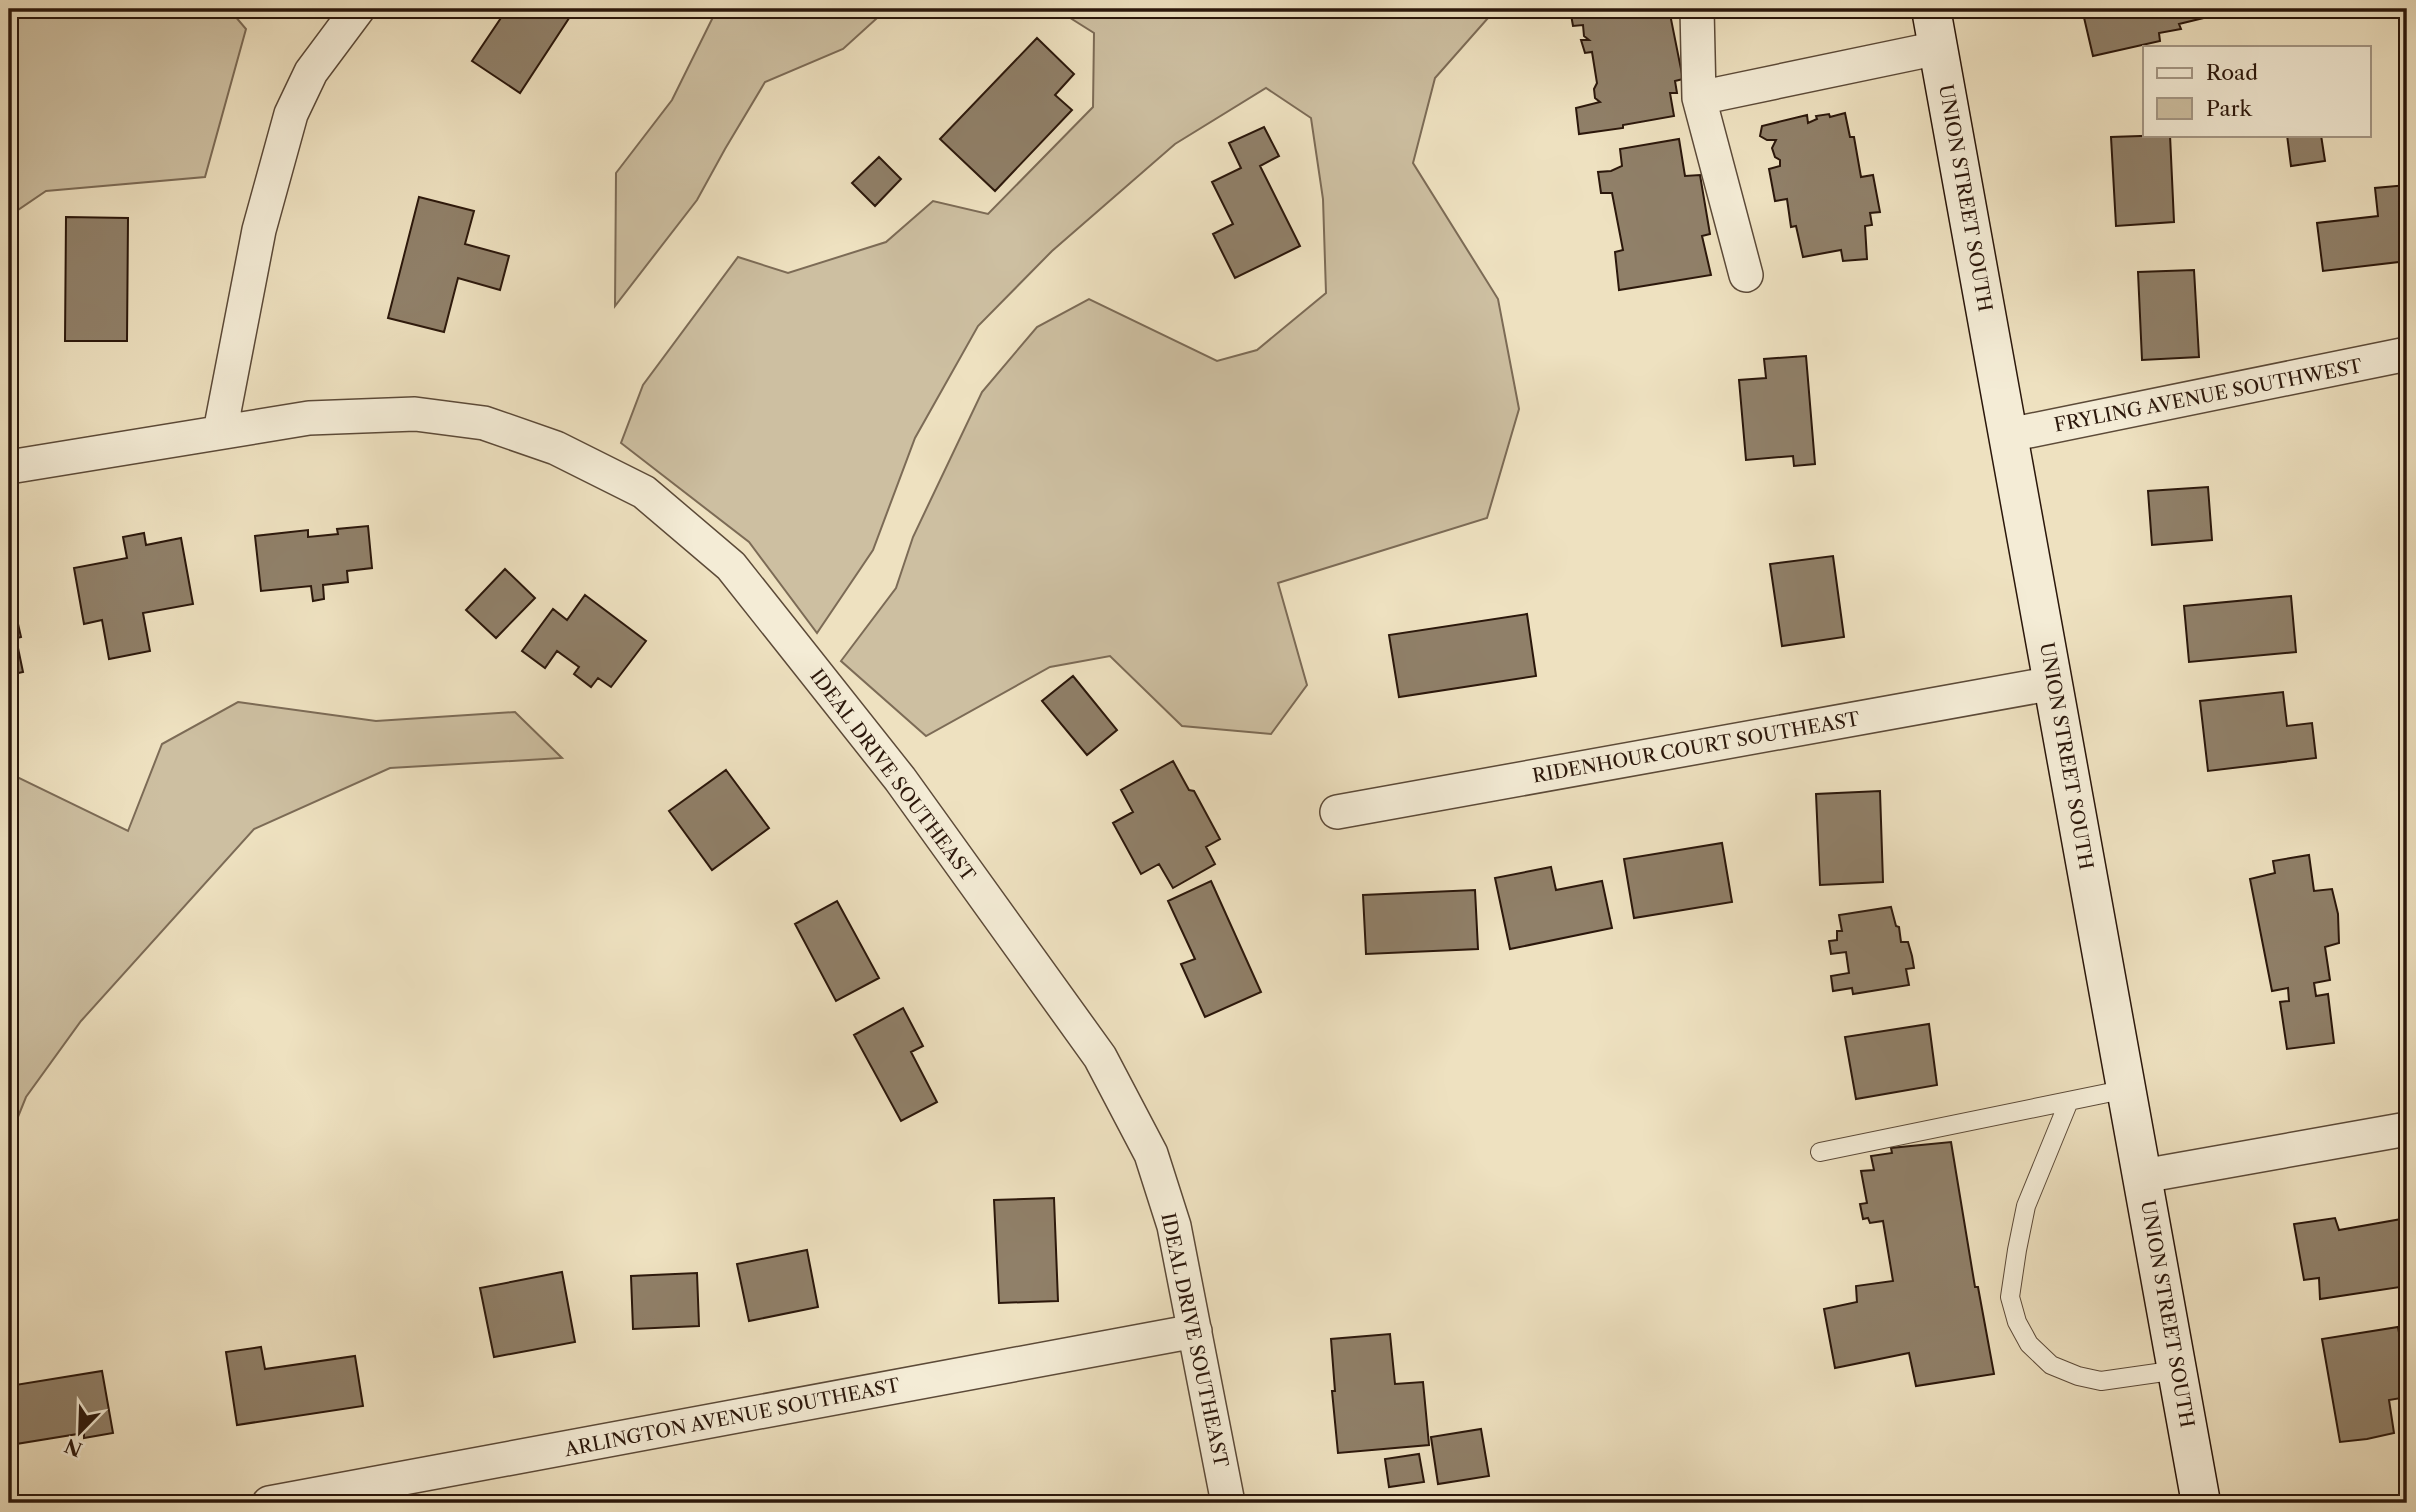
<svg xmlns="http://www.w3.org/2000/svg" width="2416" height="1512" font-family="'Libre Caslon Text',serif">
<rect width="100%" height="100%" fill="#eee1c0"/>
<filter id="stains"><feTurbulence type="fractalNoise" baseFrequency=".00286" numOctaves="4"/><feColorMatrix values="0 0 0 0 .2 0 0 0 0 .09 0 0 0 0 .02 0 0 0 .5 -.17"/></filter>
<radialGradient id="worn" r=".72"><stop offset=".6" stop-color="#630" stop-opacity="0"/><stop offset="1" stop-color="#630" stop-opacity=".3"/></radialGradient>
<!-- green -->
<path fill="#cdbfa1" stroke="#7c6b56" stroke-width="2" d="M9,9h220l17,20 -41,148 -159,14 -37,25z
M717,9h170l-44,40 -78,33 -40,67 -28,51 -82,106 1,-133 56,-73z
M1056,9h440l-61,69 -22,85 85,136 21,110 -32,109 -209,65 29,102 -36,49 -89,-8 -72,-70 -60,11 -124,69 -85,-75 55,-73 17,-51 69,-145 55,-65 52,-28 128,62 40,-11 69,-57 -3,-94 -12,-81 -45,-30 -91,56 -123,107 -74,75 -63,112 -42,112 -56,83 -68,-91 -128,-99 22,-58 95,-128 50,16 98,-31 47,-41 55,13 105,-107 1,-74z
M238,702l138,19 139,-9 47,46 -172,10 -136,61 -173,192 -55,76 -17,42v-366l119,58 34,-87z"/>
<!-- building -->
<path fill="#908069" stroke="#2b170b" stroke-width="2" d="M507,9h68l-55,84 -48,-32z
M1570,9h92l1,6 7,-1 13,65 -8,2 2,12h-7l4,23 -51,9v3l-44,6 -3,-26 24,-6 -5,-4 -1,-9 3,-6 -5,-31 -7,1 -4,-13h8l-5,-4 -1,-11 -10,1z
M2082,9h132l2,6 -37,9 2,5 -22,4 1,8 -67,15z
M1037,38l37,36 -19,21 17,15 -77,81 -55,-52z
M1845,113l5,24h4l7,40 12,-2 7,37 -10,1 2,12 -7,1 2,33 -24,2 -2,-11 -38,7 -7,-31 -5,1 -4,-28 -12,2 -6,-32 11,-3v-6l-5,-3 -3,-9 4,-8h-9l-7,-4 2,-10 45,-11 1,8 9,-4 -1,-3 13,-2 1,3z
M1264,127l15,29 -19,10 40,80 -65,32 -22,-44 20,-10 -21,-42 29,-14 -12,-25z
M2170,135l4,87 -58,4 -5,-89z
M2287,135h34l4,26 -34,5z
M1679,139l6,37 15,-1 10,59 -8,2 9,39 -92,15 -4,-38 8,-2 -11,-57h-11l-3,-21 13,-1 11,-5 -2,-17z
M879,157l22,22 -26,27 -23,-23z
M2407,185v76l-84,10 -6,-48 61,-7 -3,-28z
M419,197l55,14 -9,33 44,12 -9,34 -42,-12 -14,54 -56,-14z
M66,217l62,1 -1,123h-62z
M2194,270l5,87 -57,3 -4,-88z
M1806,356l9,108 -21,2 -1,-10 -47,4 -7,-80 27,-2 -2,-19z
M2208,487l4,53 -60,5 -4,-54z
M368,526l4,42 -25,3 1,11 -25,3 1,14 -11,2 -2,-15 -50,5 -6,-55 53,-6v7l30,-3 -1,-5z
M144,533l2,12 35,-7 12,66 -50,9 7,38 -41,8 -7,-39 -18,4 -10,-56 53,-10 -4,-21z
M1833,556l11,81 -62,9 -12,-82z
M505,569l30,29 -39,40 -30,-28z
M10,589l11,48 -12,3v-50z
M585,595l61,46 -35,46 -13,-9 -7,9 -17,-13 5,-7 -22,-16 -12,17 -23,-17 31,-42 14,11z
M2291,596l5,56 -107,10 -5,-56z
M1527,614l9,62 -137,21 -10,-62z
M18,648l5,24 -14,3v-25z
M1073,676l44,54 -30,25 -45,-54z
M2283,692l4,34 25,-3 4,35 -108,13 -8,-70z
M1173,761l16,29 5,1 26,48 -14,8 9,17 -42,24 -14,-24 -18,10 -28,-51 20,-11 -12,-22z
M726,770l43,58 -57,42 -43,-59z
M1880,791l3,91 -63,3 -4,-91z
M1722,843l10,59 -98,16 -10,-59z
M2309,855l5,36 18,-2 6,25 1,29 -14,4 5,33 -16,3 2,13 12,-2 6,49 -47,6 -7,-47 9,-1 -1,-13 -16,3 -22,-112 25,-6 -2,-12z
M1551,867l5,23 46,-9 10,47 -102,21 -15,-71z
M1211,881l50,111 -56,25 -24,-53 14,-5 -27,-58z
M1475,890l3,59 -112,5 -3,-59z
M837,901l42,77 -43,23 -41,-77z
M1891,907l5,19 3,1 2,15h7l4,14 2,12 -8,1 3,16 -56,9 -1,-6 -19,3 -2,-15 18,-3 -3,-21 -15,2 -2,-13 8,-1v-9h5l-3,-16z
M903,1008l20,38 -12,6 26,50 -36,19 -47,-86z
M1929,1024l8,61 -81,14 -11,-62z
M1951,1142l24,145h3l16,87 -78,12 -7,-33 -74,15 -11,-59 33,-7 -1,-16 37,-5 -10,-60 -13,2 -2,-5 -5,1 -3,-15 7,-1 -6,-32 13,-1 -3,-14 21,-3 -1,-5z
M1054,1198l4,103 -59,2 -5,-103z
M2335,1218l4,12 68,-12v68l-87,13 -1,-21 -15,2 -10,-56z
M807,1250l11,57 -69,14 -12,-57z
M562,1272l13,70 -81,15 -14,-69z
M697,1273l2,53 -66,3 -2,-53z
M2398,1327l5,28 -2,1 6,41 -18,3 5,33 -27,6 -27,3 -18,-103z
M1390,1334l5,50 28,-2 6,63 -91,8 -6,-62h3l-4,-52z
M261,1347l4,22 90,-13 8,50 -126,19 -11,-73z
M102,1371l11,62 -29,5v-5l-74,12 -1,-59z
M1481,1429l8,47 -51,8 -7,-47z
M1419,1454l5,28 -35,5 -4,-28z
M2407,1498v5h-43z"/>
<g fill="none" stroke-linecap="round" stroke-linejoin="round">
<!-- lane casing -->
<g stroke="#5c4a38" stroke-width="20">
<path id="lane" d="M2069,1101l-43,105 -9,44 -7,47 7,25 12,22 22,21 27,11 23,5 77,-11
M1820,1152l307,-63"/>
</g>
<!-- street casing -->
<g stroke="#5c4a38" stroke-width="36">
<path id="street" d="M1697,9l2,89 47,177
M1699,98l239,-50
M220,432l39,-202 32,-116 20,-42 47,-63
M2009,435l398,-81
M9,467l300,-49 106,-4 69,9 72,25 88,44 87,74 169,213 200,278 51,97 23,72 54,277
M1337,812l717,-129
M2143,1176l264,-47
M269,1503l926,-172"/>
</g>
<!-- secondary casing -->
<g stroke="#2b170b" stroke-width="41">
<path id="secondary" d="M1931,9l270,1494"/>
</g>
<!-- lane -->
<use href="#lane" stroke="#f4ecd6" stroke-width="18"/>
<!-- street -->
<use href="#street" stroke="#f4ecd6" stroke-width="33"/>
<!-- secondary -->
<use href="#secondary" stroke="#f4ecd6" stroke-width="38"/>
</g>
<g text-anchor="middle" stroke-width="7" stroke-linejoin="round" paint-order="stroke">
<!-- street labels -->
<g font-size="19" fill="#2b170b" stroke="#f4ecd6">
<text transform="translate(1966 198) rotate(80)" y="7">UNION STREET SOUTH</text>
<text transform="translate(2208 395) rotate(-11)" y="7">FRYLING AVENUE SOUTHWEST</text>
<text transform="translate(1696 747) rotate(-10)" y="7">RIDENHOUR COURT SOUTHEAST</text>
<text transform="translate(2067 756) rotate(80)" y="7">UNION STREET SOUTH</text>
<text transform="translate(893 775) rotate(53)" y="7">IDEAL DRIVE SOUTHEAST</text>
<text transform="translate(2168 1314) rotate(80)" y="7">UNION STREET SOUTH</text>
<text transform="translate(1195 1340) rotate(78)" y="7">IDEAL DRIVE SOUTHEAST</text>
<text transform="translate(732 1417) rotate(-11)" y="7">ARLINGTON AVENUE SOUTHEAST</text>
</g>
</g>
<!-- margin -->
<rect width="2416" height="1512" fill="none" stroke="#eee1c0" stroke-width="35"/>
<rect x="10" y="10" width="2395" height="1491" fill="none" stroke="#2b170b" stroke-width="3.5"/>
<rect x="18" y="18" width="2381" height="1477" fill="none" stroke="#2b170b" stroke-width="2"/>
<!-- legend -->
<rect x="2143" y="46" width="228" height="91" fill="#f4ecd6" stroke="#a49785" stroke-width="2"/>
<rect x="2157" y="68" width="35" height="10" fill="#f4ecd6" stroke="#a49785" stroke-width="2"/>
<text x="2206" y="80" font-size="21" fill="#2b170b">Road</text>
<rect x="2157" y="98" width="35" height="21" fill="#cdbfa1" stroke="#a49785" stroke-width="2"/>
<text x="2206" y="116" font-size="21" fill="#2b170b">Park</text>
<!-- north arrow -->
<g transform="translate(80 1432) rotate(203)" stroke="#f4ecd6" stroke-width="5" paint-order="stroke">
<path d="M0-5L12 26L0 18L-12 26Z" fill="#2b170b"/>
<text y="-10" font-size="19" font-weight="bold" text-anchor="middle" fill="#2b170b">N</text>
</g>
<rect width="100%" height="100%" filter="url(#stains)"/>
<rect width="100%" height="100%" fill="url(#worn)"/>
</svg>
